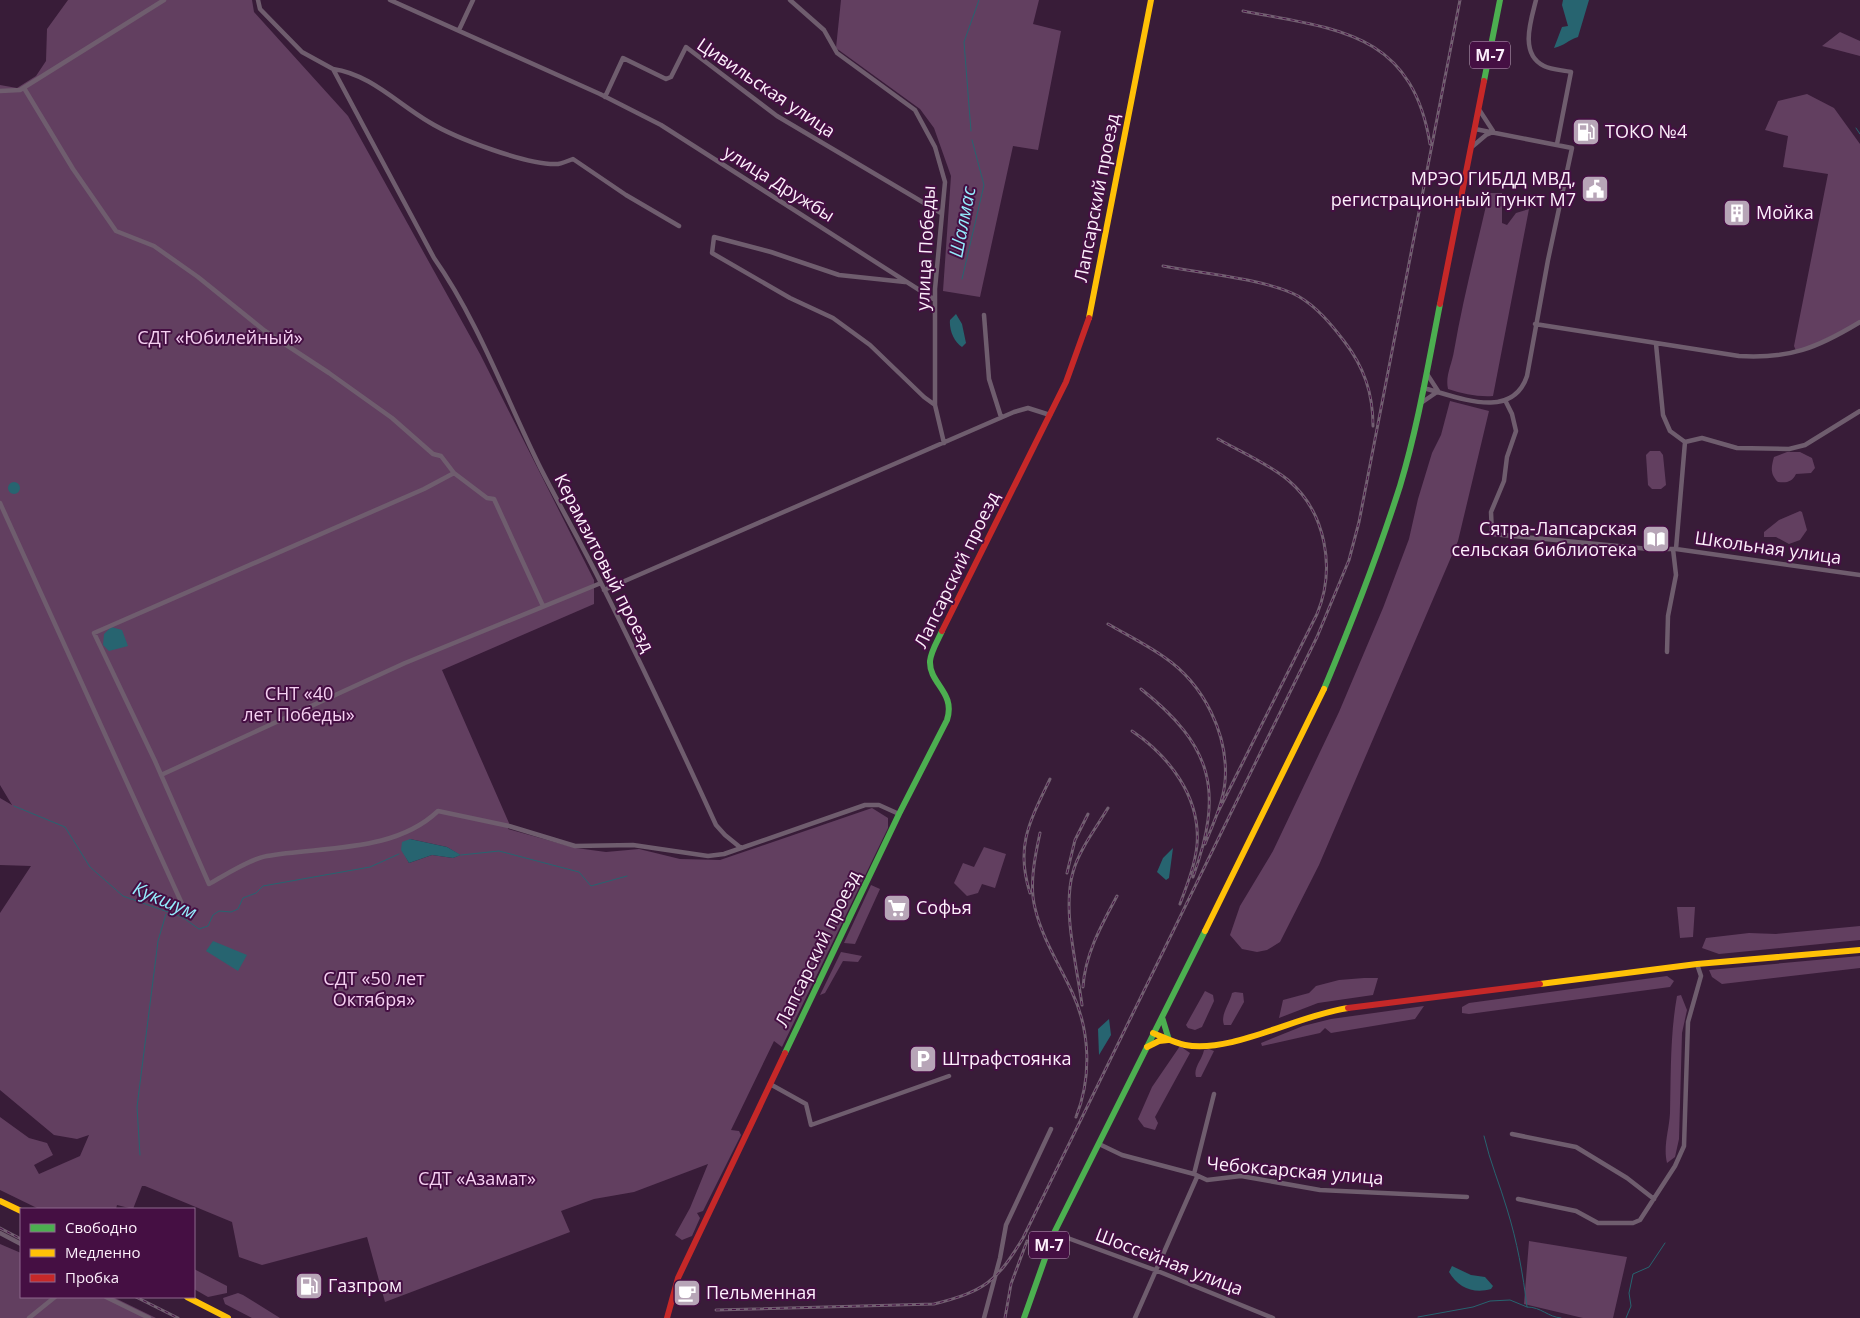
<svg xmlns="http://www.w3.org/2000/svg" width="1860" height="1318" font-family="'Open Sans',sans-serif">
<rect width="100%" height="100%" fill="#381c38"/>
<!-- green -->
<path fill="#623f60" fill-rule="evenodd" d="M68,0h184l2,12 94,104 132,238 114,226v24l-152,66 67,153 -1,6 68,19 30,4 33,-3 41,10 40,1 152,-52 16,10v10l-106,219 -8,-6 -43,89 8,1 2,4 -38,76 -6,2 3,5 -8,18 -10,4 -7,-5 15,-27 18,-44 -74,28 -40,7 -33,12 9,21 -185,70 -18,-65 -105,28 -23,-8 -7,-35 -87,-36h-3l-9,23 -16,-4 -1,4h-77l-39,-19v-73l29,21 18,5 6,12 -19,10 5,9 41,-18 9,-21 -12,4 -23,-4 -54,-45v-177l31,-47 -31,-1v-67l12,7 -12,-20v-700l17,3 19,-12 10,-15 1,-32zM410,839l37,8 13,8 -7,3 -21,-3 -23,8 -7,-13z
M841,0h198l-6,24 28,7 -23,119 -25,-4 -33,151 -37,-6 8,-115 -17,-48 -14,-19 -84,-61z
M1840,32l20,9v15l-38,-10z
M1807,94l27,14 26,36v178l-63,31 -3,-7 34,-172 -45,-7 5,-31 -23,-6 13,-29z
M1489,193h13v30l5,2 9,-12 13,-4 -36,187c-15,1 -30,-2 -45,-7 -3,-13 4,-25 6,-38 9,-53 23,-105 35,-158z
M1450,401l39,10 -31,130 -139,324 -39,77 -13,8 -10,2 -15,-3 -12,-14 10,-29 33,-55 66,-139 44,-104 26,-69 9,-40 14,-46 9,-18z
M1650,451h10l3,4 3,30 -5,4h-9l-4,-4 -2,-30z
M1787,452h13l12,6 3,10 -4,5 -15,1c-4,8 -9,9 -18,8 -8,-8 -7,-14 -4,-25z
M1800,511l2,1 5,18 -7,10 -11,4 -13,-7h-12v-5l15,-12z
M984,847l22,7 -11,34 -13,-4 -4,9 -11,3 -13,-13 9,-20 11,4z
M871,885l9,4 -25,55 -11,-1z
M1677,907h18l-2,30 -13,1z
M1860,926v14l-141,14 -17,-6 4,-10 43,-5 27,1z
M841,952l21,4 -4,6 -15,-1 -18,32 -5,2z
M1860,956v12l-138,16 -10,-7 -3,-7z
M1667,976l7,5 -4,6 -201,27 -7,-1v-6l7,-4z
M1364,978h14l-5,17 -55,8 -39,15 4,-18 26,-7 7,-7 23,-6z
M1205,991l8,4 1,6 -12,26 -7,3 -7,-2 -2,-3z
M1235,992l8,1 1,9 -13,23h-7c-4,-10 6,-22 8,-32z
M1681,995l6,15 -5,23 -3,106 -4,18 -8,6c-4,-17 2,-32 3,-50 1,-39 0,-78 7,-117z
M1424,1006l-9,13 -84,14 -6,-5 -5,5 -58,13 -1,-3 42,-17 28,-7z
M1180,1046l10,7 -35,64 3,6 -3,7 -11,-3 -6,-8 14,-32z
M1209,1049l5,2 -13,26h-5c-3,-9 6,-17 8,-27z
M1529,1241l98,16 -14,61h-30l-59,-14z
M0,1244l21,9v44h92l43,21h-156z
M194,1269l33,17v7l-19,4 -14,-8z
M238,1293l5,2 37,23h-28l-27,-14 -2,-6z"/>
<!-- water -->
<path fill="#276470" d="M1563,0h26l-11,37c-10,3 -14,9 -24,11l8,-21 6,-1 -6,-21z
M956,314l6,10 4,19 -4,4c-8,-5 -13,-17 -12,-27z
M8 488a6 6 0 1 1 12 0a6 6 0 1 1-12 0Z
M111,627l11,3 6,16 -19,5 -6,-6 1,-11z
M410,839l37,8 14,8 -8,3 -21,-3 -23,8 -8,-13 1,-8z
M1173,848l-4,30 -3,2 -9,-8 6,-14z
M213,941l34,14 -9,16 -32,-20z
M1109,1019l2,16 -12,20 -1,-26z
M1452,1266l19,9 14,2 8,9 -2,3c-17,5 -33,-1 -42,-17z"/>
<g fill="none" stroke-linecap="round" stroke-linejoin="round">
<!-- stream -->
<path stroke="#276470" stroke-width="1" d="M1856,128l4,6
M971,131l-7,-89 15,-42
M962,279l22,-94 -12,-45
M14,806l51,21 25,40 33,29 59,21 17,12 9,-3 5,-11 6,-4 12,1 7,-3 5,-11 13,-5 7,-7 107,-19 29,-13
M461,855l38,-4 80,21 12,14 36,-10
M1484,1136c6,26 16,49 23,73 10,32 16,65 20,98 14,0 21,10 34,11
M140,1155l-3,-48 21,-166 8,-27
M1418,1317l55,-10 17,-6 20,-1 17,7
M1626,1318l5,-12 -2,-13 4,-19 16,-7 16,-24"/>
<!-- street -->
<path stroke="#6f5d6e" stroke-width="4.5" d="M258,0l2,9 42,43 31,17
M390,0l210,94 61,31 274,175
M790,0l34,30 13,23 78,57 20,37 10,35 -10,107v116l9,38
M1536,0c-5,20 -17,54 8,66 8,4 19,4 27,6l-14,72
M459,30l14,-30
M24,88l49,81 43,62 38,15 44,31 67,54 64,42 63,45 41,36 8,2 13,17 33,25 7,1 49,107
M0,91l20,-1 144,-90
M605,97l18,-39 43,21 5,-2 15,-30 91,69 164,97
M1480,111l13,20
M1473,146l13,-11 7,-3
M679,226l-53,-31 -53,-36c-5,2 -10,4 -15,5 -29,2 -103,-26 -129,-42 -31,-18 -59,-48 -96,-53l101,189c45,64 72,141 107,211 20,39 41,76 60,114 40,80 78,161 115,242l9,10 16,13
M905,282l-66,-7 -68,-23 -57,-15 -2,16 78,45 43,20 37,27 54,52 11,8
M984,315l5,64 12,38
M1535,324l204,32c51,3 78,-8 121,-34
M1656,344l7,71 7,16 15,11 -9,107
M1427,374l11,17
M1423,388c33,8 89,34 104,-12l21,-116 24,-112 -97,-19
M1505,400l7,14 4,17 -9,26 -3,24 -13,31 1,22 157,15h27l184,26
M1421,403l16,-11
M1685,442l17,-4 35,10 52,1 16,-4 55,-34
M454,473l-30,16 -330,144 61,128 54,123c16,-9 41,-25 58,-28 56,-10 127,-3 171,-45l71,15 66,20 58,-1 75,11 16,-2 141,-49h14l20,9
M0,503l183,403
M604,590l410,-178 14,-4 22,7
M1667,652l1,-36 8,-41 -3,-26
M161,775l244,-112 196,-80
M770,1084l36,20 5,21 138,-49
M1512,1134l64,13 51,31 27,21
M1099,1144l23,11 72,19 13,6 34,-4 79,14 147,7
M1194,1174l20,-80
M1518,1199l58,12 22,12h35l7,-3 35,-54 9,-20 4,-124 13,-46 -4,-12
M0,1233l21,11
M1054,1233l101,37 118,48
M106,1297l43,21
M29,1318l26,-21
M984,1318l16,-60 6,-33 45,-96
M1135,1318l62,-141"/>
<!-- fast -->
<path stroke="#4caf50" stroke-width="6" d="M1484,81l16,-81
M1324,689c28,-67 54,-134 76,-203 18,-60 28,-121 40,-182
M1162,1017l7,23
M785,1053l114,-239 48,-94c9,-28 -18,-36 -17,-59 1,-10 8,-21 12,-30
M1024,1318l30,-85 151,-302"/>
<!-- slow -->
<path stroke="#ffc107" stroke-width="6" d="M1089,318l62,-318
M1205,931l119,-242
M1540,984l157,-20 163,-14
M1153,1033c10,4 22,10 32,12 46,9 113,-30 163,-37
M1147,1047l12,-6 9,-1
M0,1201l21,10
M187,1297l41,21"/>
<!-- jam -->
<path stroke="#c62828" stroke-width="6" d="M1440,304l44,-223
M942,631l124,-249 23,-64
M1348,1008l192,-24
M667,1318l11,-40 107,-225"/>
<!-- rail casing -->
<g stroke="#725f71" stroke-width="3">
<path id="rail" d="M1243,11c94,18 169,21 187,133
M1163,266c36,7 104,13 135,30 19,11 33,28 46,45 20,26 29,52 29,85
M1108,624c19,11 39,21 56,33 40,27 65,78 61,125 -2,21 -12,42 -20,62
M1141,689c72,57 83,102 52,188
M1132,731c37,25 69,66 65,114 -2,20 -10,40 -17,59
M1217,814l100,-200c19,-45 9,-102 -29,-134 -21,-17 -47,-28 -70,-41
M1040,833c-5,23 -11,52 -5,75 7,30 24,56 37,84 18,38 20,85 4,125
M1067,873l8,-33 13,-26
M1030,893c-15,-47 0,-72 20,-114
M1083,987c2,-33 19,-63 34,-91
M1082,1005c-5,-39 -20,-95 -9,-133 6,-22 23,-44 35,-64
M0,1228l21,11
M136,1297l42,21
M716,1310l218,-6c50,-13 62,-21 89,-66l294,-601 32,-77 10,-38 101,-522
M1005,1318l6,-34 16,-43"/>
</g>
<!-- rail -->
<use href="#rail" stroke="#450f43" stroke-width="1" stroke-dasharray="4" stroke-linecap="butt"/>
</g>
<!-- icons -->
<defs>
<g id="fuel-square" transform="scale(1.4375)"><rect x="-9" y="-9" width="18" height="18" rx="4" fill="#b7a5b7" stroke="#450f43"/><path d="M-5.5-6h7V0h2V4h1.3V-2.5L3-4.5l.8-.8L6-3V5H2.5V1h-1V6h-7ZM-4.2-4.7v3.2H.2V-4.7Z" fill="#fff"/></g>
<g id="civic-square" transform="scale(1.4375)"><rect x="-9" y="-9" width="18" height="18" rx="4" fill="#b7a5b7" stroke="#450f43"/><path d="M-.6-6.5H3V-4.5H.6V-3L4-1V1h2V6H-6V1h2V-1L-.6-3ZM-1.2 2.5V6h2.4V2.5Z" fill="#fff"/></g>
<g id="building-square" transform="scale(1.4375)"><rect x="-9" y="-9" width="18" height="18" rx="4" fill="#b7a5b7" stroke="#450f43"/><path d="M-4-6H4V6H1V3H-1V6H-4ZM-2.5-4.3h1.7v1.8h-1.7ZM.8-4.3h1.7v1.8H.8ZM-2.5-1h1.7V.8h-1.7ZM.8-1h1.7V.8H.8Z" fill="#fff"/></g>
<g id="library-square" transform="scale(1.4375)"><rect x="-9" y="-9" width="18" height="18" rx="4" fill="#b7a5b7" stroke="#450f43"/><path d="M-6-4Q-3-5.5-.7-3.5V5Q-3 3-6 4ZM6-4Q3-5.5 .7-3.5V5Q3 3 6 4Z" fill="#fff"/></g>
<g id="supermarket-square" transform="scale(1.4375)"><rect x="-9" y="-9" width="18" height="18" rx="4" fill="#b7a5b7" stroke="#450f43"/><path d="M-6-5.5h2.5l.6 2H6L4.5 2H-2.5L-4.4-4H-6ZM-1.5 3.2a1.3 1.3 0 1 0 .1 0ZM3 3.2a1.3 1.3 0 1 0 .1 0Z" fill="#fff"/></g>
<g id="parking-square" transform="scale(1.4375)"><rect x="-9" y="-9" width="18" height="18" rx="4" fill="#b7a5b7" stroke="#450f43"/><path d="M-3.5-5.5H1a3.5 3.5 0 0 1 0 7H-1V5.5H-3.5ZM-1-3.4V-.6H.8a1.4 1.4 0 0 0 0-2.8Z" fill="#fff"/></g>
<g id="cafe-square" transform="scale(1.4375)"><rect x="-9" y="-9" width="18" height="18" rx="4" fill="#b7a5b7" stroke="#450f43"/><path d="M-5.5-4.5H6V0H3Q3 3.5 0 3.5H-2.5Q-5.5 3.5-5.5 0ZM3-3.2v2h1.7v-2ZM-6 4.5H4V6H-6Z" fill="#fff"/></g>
</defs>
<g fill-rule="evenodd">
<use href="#fuel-square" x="1586" y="132"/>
<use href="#civic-square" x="1595" y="189"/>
<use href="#building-square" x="1737" y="213"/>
<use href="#library-square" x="1656" y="539"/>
<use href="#supermarket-square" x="897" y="908"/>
<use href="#parking-square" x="923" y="1059"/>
<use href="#fuel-square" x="309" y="1286"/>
<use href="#cafe-square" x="687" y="1293"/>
</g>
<g text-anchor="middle" stroke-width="4" stroke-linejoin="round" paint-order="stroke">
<!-- shield labels -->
<g fill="#450f43" stroke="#c5acc4" stroke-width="1">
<rect x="1470" y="41.5" width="40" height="27" rx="4"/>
<rect x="1029" y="1231.5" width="40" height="27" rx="4"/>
</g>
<g font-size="16" font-weight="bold" fill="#fceffb">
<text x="1490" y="61">М-7</text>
<text x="1049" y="1251">М-7</text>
</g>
<!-- street labels -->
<g font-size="18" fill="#fceffb" stroke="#450f43">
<text transform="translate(766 88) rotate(34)" y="6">Цивильская улица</text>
<text transform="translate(779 184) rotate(32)" y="6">улица Дружбы</text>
<text transform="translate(1097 198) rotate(-79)" y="6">Лапсарский проезд</text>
<text transform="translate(926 248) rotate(-87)" y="6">улица Победы</text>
<text transform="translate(1768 548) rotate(8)" y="6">Школьная улица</text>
<text transform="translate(604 563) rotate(63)" y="6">Керамзитовый проезд</text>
<text transform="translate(957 570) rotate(-64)" y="6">Лапсарский проезд</text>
<text transform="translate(818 949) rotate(-64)" y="6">Лапсарский проезд</text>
<text transform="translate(1295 1171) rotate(5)" y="6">Чебоксарская улица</text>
<text transform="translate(1169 1262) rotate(21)" y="6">Шоссейная улица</text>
</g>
<!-- poi labels -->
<g font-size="18" fill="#fceffb" stroke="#450f43" text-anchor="start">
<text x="1605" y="138">ТОКО №4</text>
<text x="1576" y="185" text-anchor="end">МРЭО ГИБДД МВД,<tspan x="1576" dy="21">регистрационный пункт М7</tspan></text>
<text x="1756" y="219">Мойка</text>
<text x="1637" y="535" text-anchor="end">Сятра-Лапсарская<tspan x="1637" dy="21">сельская библиотека</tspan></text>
<text x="916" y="914">Софья</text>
<text x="942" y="1065">Штрафстоянка</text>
<text x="328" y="1292">Газпром</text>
<text x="706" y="1299">Пельменная</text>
</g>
<!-- park labels -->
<g font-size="18" fill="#f5d0f1" stroke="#450f43">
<text x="220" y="344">СДТ «Юбилейный»</text>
<text x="299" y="700">СНТ «40<tspan x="299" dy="21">лет Победы»</tspan></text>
<text x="374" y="985">СДТ «50 лет<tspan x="374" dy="21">Октября»</tspan></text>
<text x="477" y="1185">СДТ «Азамат»</text>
</g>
<!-- water labels -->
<g font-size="19" font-style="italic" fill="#94edfd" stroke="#450f43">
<text transform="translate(962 222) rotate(-79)" y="7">Шалмас</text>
<text transform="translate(165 900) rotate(23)" y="7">Кукшум</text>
</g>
</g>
<!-- legend -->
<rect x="20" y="1208" width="175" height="90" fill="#450f43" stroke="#8e698d"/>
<rect x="30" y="1224" width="25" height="8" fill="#4caf50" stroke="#8e698d"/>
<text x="65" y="1233" font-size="15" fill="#fceffb">Свободно</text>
<rect x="30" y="1249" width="25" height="8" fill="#ffc107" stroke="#8e698d"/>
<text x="65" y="1258" font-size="15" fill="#fceffb">Медленно</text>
<rect x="30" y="1274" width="25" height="8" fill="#c62828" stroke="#8e698d"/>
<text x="65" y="1283" font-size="15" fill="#fceffb">Пробка</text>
</svg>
